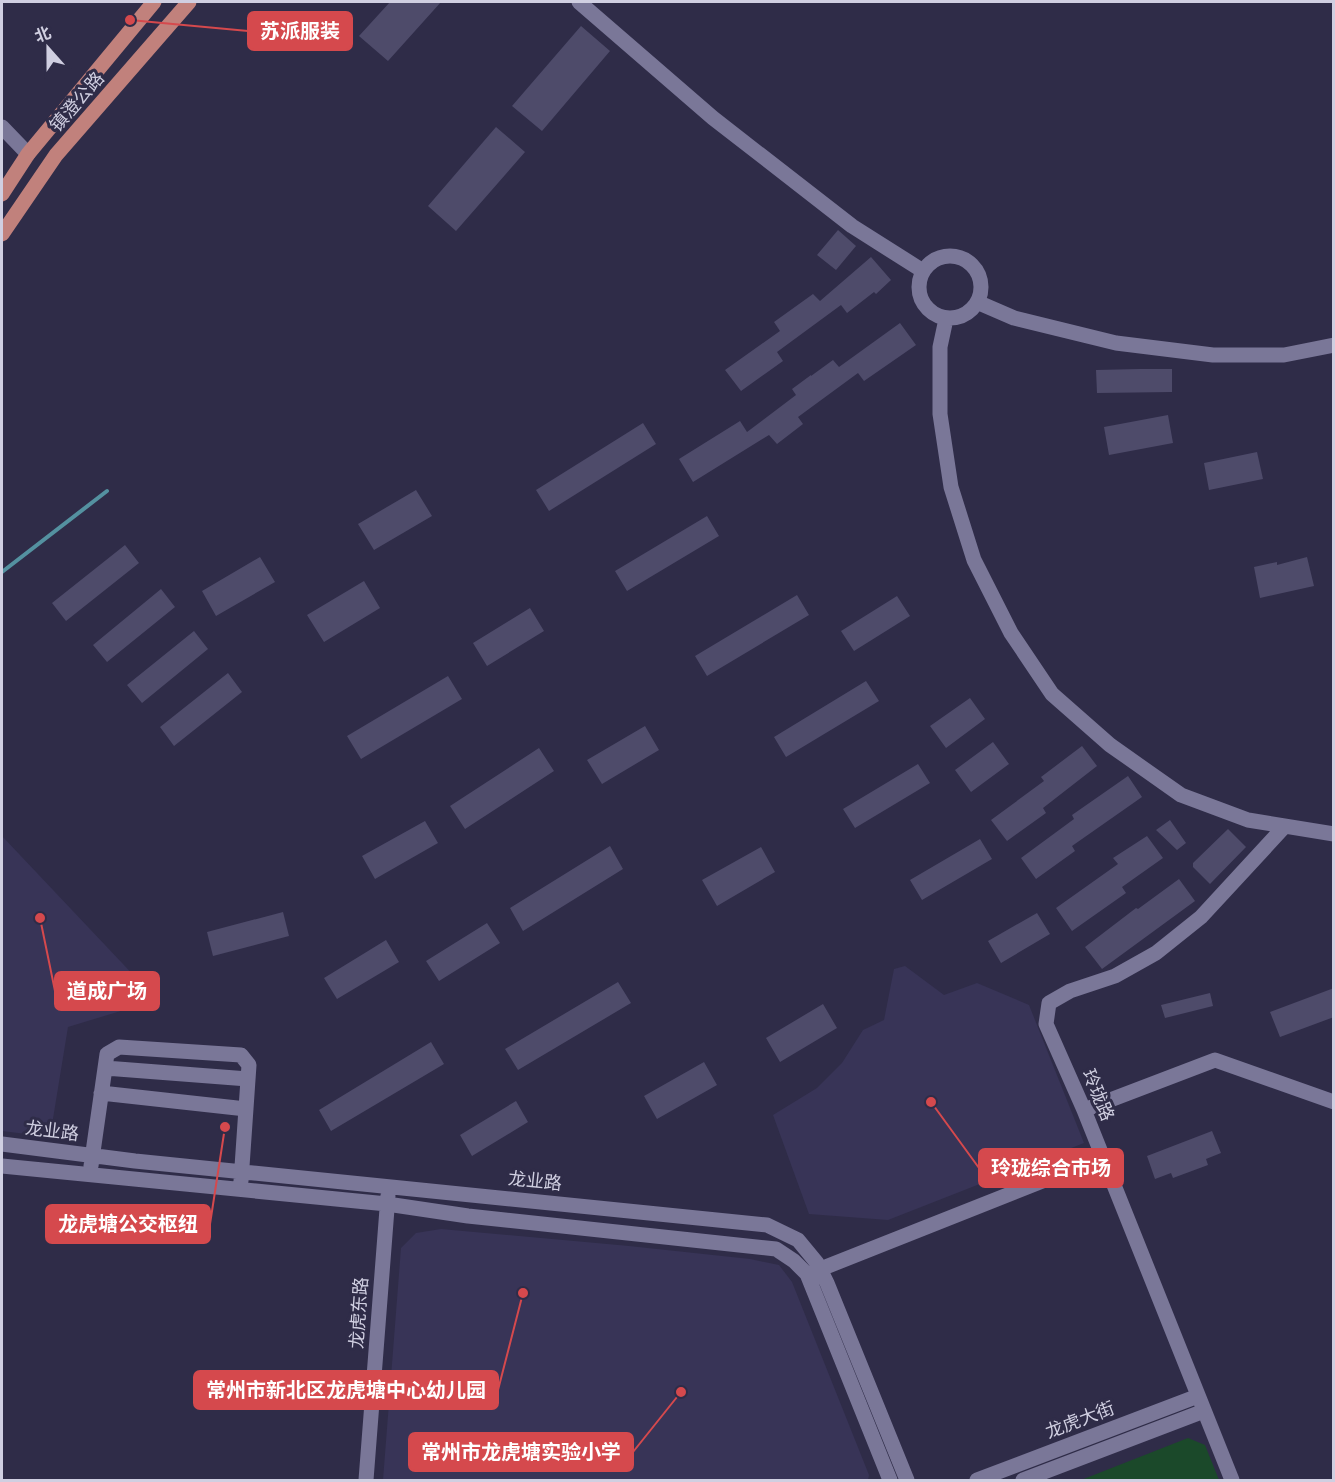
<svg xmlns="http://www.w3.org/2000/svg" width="1335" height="1482" font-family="'Roboto Condensed','Noto Sans SC',sans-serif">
<rect width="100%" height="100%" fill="#2f2c48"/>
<!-- built -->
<path fill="#383457" d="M2,836l155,164 -89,27 -18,110 -48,-6z
M905,966l39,29 33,-12 52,22 55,138 -196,77 -79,-6 -36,-99 44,-27 25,-25 21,-33 21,-10 10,-51z
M441,1229l188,17 121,13 29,6 13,17 77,193 -1,5h-485l18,-232 15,-15z"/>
<!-- green -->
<path fill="#1b492a" d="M1188,1438l17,7 14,35h-138z"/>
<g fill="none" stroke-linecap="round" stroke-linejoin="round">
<!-- stream -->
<path stroke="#5491a0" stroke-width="4" d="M2,572l105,-81"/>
</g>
<!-- building -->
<path fill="#4e4b6a" d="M390,2h51l-53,59 -29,-25z
M581,26l29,25 -68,80 -30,-25z
M496,127l29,25 -69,79 -28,-25z
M838,230l18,16 -20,24 -19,-15z
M871,257l20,23 -15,14 -2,-2 -27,21 -6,-8 -64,47 6,9 -42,30 -16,-21 55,-39 -6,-9 39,-28 7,7z
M900,323l16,22 -52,36 -6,-8 -60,44 5,7 -26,20 -8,-9 -76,47 -14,-23 61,-38 7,11 49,-37 -4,-6 19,-14v1l22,-16 6,7z
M1140,369h32v23l-75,1 -1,-23z
M1168,415l5,28 -64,12 -5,-28z
M643,423l13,21 -107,67 -13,-21z
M1257,452l6,27 -54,11 -5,-27z
M416,490l16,26 -58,34 -16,-26z
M707,516l12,20 -92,55 -12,-20z
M125,545l14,18 -73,58 -14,-18z
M260,557l15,25 -59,34 -14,-25z
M1307,557l7,29 -54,12 -6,-31 23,-5v3z
M364,581l16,27 -56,34 -17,-27z
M161,589l14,18 -68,55 -14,-17z
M797,595l12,20 -102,61 -12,-20z
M897,596l13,20 -56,35 -13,-20z
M530,608l14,23 -57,35 -14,-23z
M194,631l14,18 -66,54 -15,-18z
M228,673l14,19 -68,54 -14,-19z
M448,676l14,23 -101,60 -14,-23z
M866,681l13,20 -93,56 -12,-20z
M970,698l15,21 -39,29 -16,-22z
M645,726l14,24 -57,34 -15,-24z
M993,742l16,22 -38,28 -16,-22z
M1082,746l15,20 -54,42 3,5 -39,28 -16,-21 53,-39 -3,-4z
M539,748l15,23 -89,58 -15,-23z
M918,764l12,19 -75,45 -12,-19z
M1128,776l14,21 -70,49 3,5 -39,28 -15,-21 53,-39 -2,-4z
M1170,820l16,23 -9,7 -21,-20z
M425,821l13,22 -63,36 -13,-23z
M1228,829l18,18 -36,37 -17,-17v-4z
M1147,836l16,22 -41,29 4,6 -54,38 -16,-23 62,-44 -5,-6z
M980,839l12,20 -70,41 -12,-20z
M610,846l13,23 -100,62 -13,-23z
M761,847l14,25 -58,34 -15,-26z
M1179,879l16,22 -93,68 -17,-22 51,-39 2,1z
M283,912l6,24 -76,20 -6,-24z
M1037,913l13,21 -49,29 -13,-22z
M487,923l13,20 -61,38 -13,-20z
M386,940l13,22 -62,37 -13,-21z
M618,982l13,21 -113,67 -13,-21z
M1334,988v29l-54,20 -10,-25z
M1210,993l3,13 -48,12 -4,-13z
M823,1004l14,24 -57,34 -14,-24z
M431,1042l13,22 -113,67 -12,-21z
M704,1062l13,23 -60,34 -13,-23z
M516,1101l12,21 -56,34 -12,-21z
M1212,1131l9,22 -15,6 2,6 -35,13 -2,-5 -16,6 -8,-23z"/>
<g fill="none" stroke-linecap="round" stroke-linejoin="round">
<!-- minor -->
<path stroke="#7a7798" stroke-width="15" d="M579,2l134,116 139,108 71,45
M2,127l26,27
M919 287a31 31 0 1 1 62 0a31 31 0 1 1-62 0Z
M977,302l37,16 102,25 97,12h71l50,-10
M946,319l-6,28v67l11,73 23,73 37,73 41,61 58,51 71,50 67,25 86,14
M105,1068l143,11
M101,1093l145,16
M1084,1110l131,-50 119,42
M2,1144l133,17 632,64 31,15 19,23 10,20 80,197
M2,1166l385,38 81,12 308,33 18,12 13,13 83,206
M91,1166l16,-112 12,-7 122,8 8,10 -8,116
M813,1272l290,-115
M366,1480l22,-284
M977,1480l221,-84
M1023,1480l181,-69
M1232,1480l-148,-370 -38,-86 3,-21 21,-12 45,-15 41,-23 45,-36 84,-91"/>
<!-- major -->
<path stroke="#c1817c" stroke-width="15" d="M2,194l26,-40 126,-152
M2,234l54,-79 133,-153"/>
</g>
<g text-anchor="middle" stroke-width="6" stroke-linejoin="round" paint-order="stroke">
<!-- street labels -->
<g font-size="18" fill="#d0cfe1" stroke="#2f2c48">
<text transform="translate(77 102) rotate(-49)" y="6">镇澄公路</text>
<text transform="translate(1098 1095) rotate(67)" y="6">玲珑路</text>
<text transform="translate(52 1131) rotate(7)" y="6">龙业路</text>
<text transform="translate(535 1181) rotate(6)" y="6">龙业路</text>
<text transform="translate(359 1313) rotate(-86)" y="6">龙虎东路</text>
<text transform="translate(1080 1420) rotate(-21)" y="6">龙虎大街</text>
</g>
</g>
<!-- callouts -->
<path fill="none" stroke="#d5494d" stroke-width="2" d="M130 20L248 31M40 918L55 991M931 1102L979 1168M225 1127L210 1224M523 1293L498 1390M681 1392L633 1452"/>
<g fill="#d5494d" stroke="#2f2c48" stroke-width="2">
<circle cx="130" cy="20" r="6"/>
<circle cx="40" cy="918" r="6"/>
<circle cx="931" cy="1102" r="6"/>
<circle cx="225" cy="1127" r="6"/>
<circle cx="523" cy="1293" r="6"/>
<circle cx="681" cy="1392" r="6"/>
</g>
<g fill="#d5494d" stroke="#d5494d" stroke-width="2">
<rect x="248" y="12" width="104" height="38" rx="6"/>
<rect x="55" y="972" width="104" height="38" rx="6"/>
<rect x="979" y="1149" width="144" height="38" rx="6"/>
<rect x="46" y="1205" width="164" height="38" rx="6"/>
<rect x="194" y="1371" width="304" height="38" rx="6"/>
<rect x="409" y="1433" width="224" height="38" rx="6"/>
</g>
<g font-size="20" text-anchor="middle" font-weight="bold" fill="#fff">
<text x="300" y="38">苏派服装</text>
<text x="107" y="998">道成广场</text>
<text x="1051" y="1175">玲珑综合市场</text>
<text x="128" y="1231">龙虎塘公交枢纽</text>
<text x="346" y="1397">常州市新北区龙虎塘中心幼儿园</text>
<text x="521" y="1459">常州市龙虎塘实验小学</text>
</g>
<!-- border -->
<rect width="1335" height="1482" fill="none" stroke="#d0cfe1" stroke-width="6"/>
<!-- north arrow -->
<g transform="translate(48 48) rotate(339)" stroke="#2f2c48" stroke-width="4.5" paint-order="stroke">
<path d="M0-4.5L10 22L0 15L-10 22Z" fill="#d0cfe1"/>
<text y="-9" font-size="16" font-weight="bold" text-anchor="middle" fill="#d0cfe1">北</text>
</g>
</svg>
